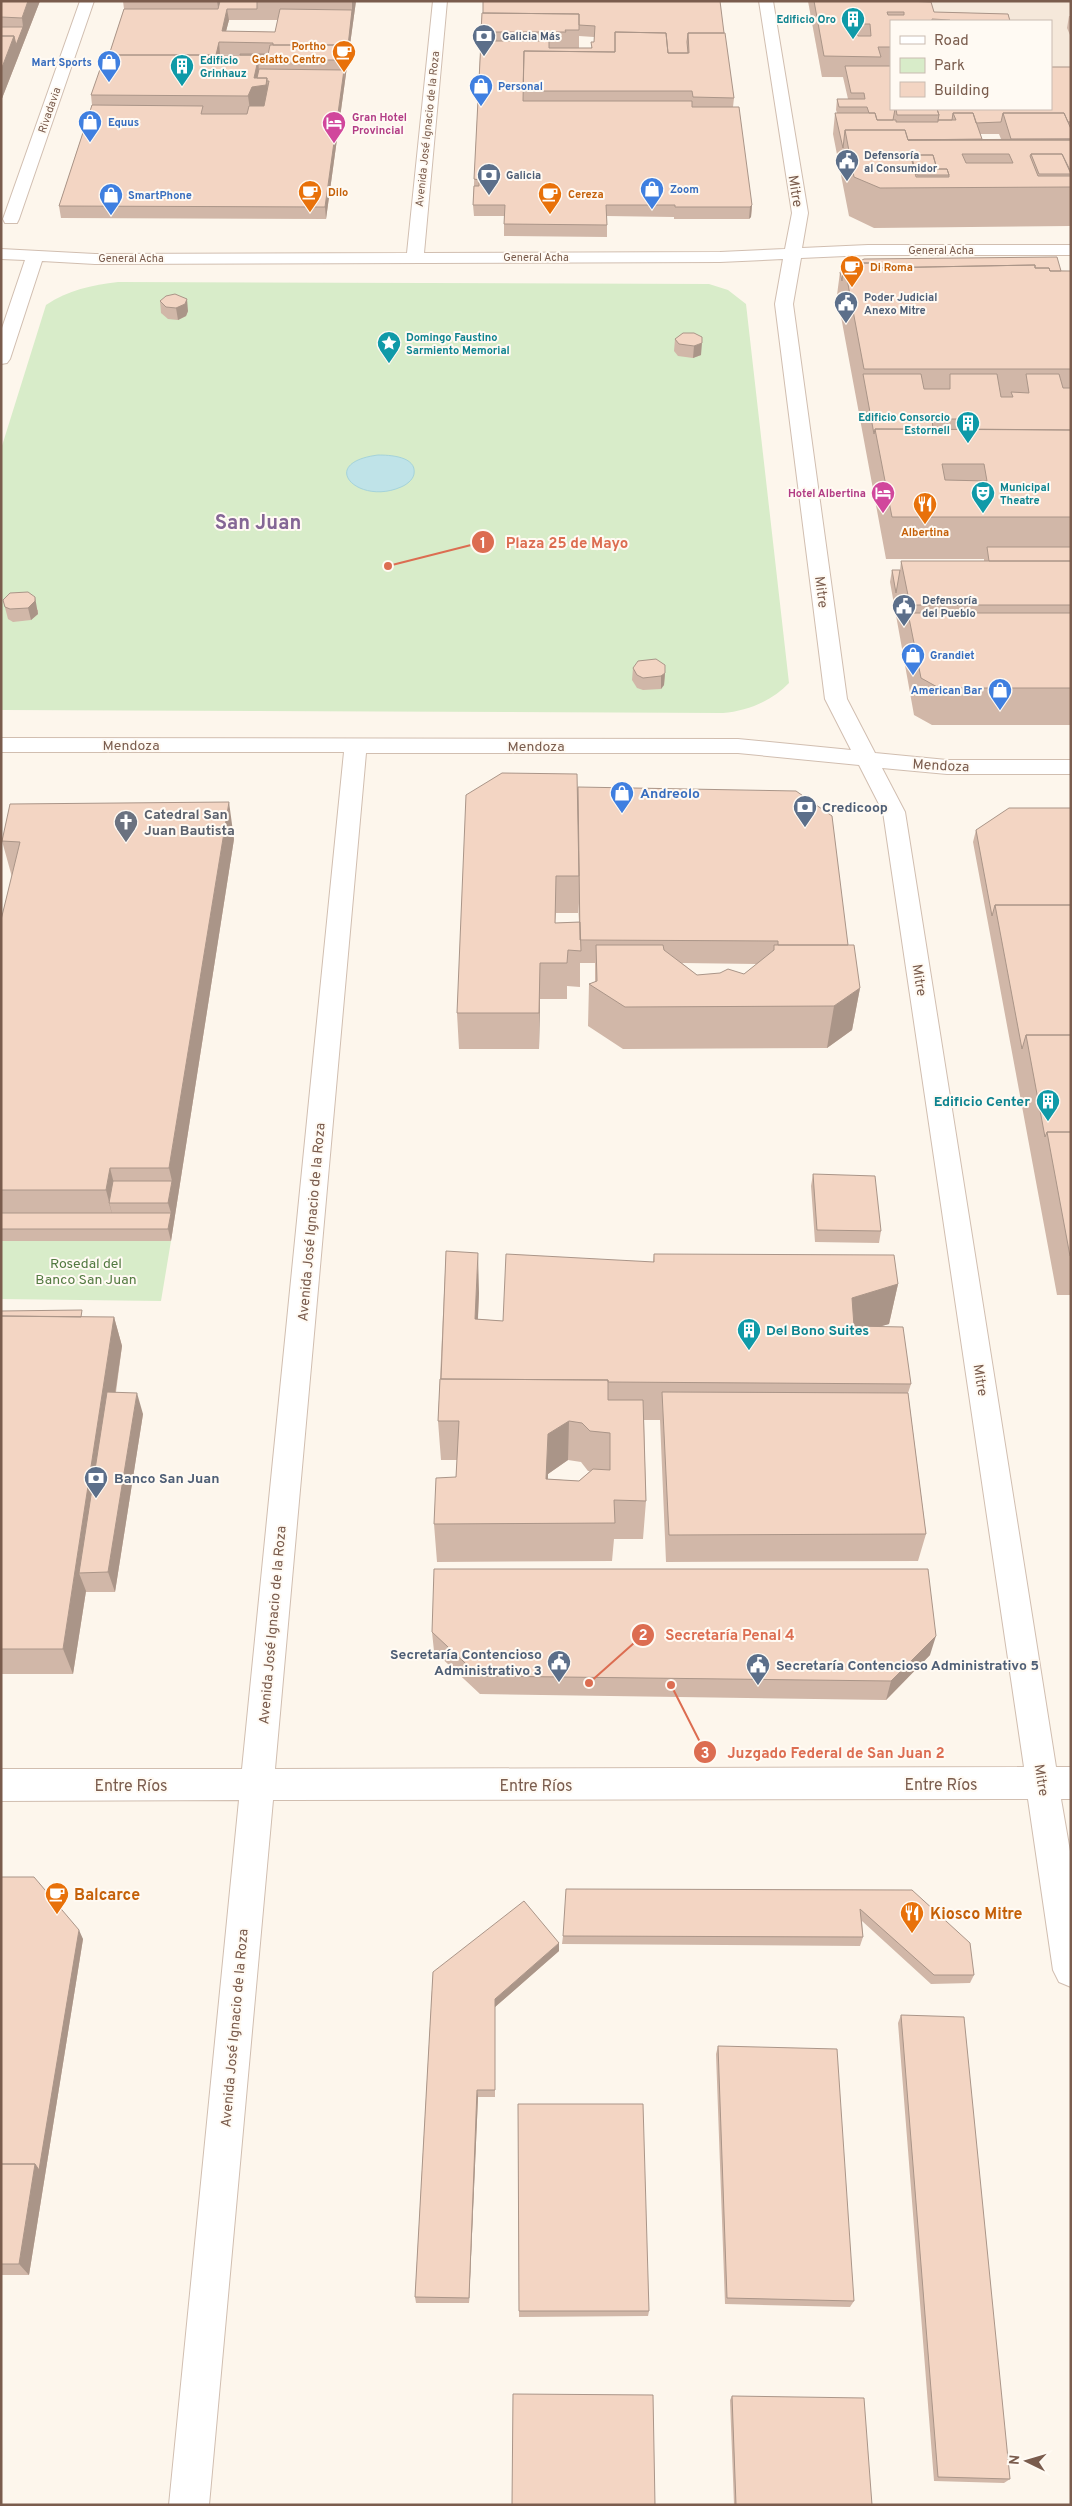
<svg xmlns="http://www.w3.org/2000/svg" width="1072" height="2506" font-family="Overpass,sans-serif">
<rect width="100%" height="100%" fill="#fdf6ec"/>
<!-- residential -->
<path fill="#f5e8da" d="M808,1h263v77h-20v-57h-160v57l-69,-1z"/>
<!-- green -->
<path fill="#d8ecc9" d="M118,282l591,2 19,6 18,14 43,379c-17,18 -42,28 -66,30l-722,-3v-261l45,-144c22,-15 46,-20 72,-23z
M1,1241h170l-10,60 -160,-2z"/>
<!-- water -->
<path fill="#bfe3e8" stroke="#a5d3da" d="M378,455c11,0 39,1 36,19 -1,6 -8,11 -13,13 -43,19 -85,-24 -23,-32z"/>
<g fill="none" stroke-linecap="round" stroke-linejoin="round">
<!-- minor casing -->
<g stroke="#d1beb0" stroke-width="2">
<path id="minor" d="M80,1h14l-75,218 -2,4h-12l-2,-4z
M433,1h14l-23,252 296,-1 65,-3 7,-36 -33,-212h14l35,212 -6,35 66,-3h203v10h-203l-67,3 -8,46 54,395 28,54 72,7h124v14h-124l-65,-6 23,44 151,955h15v32h-10l10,58v130l-12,-5 -6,-12 -25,-171 -755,1 -64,705h-40l70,-705 -238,1v-32h241l102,-1017h-343v-14l737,1 113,11 -26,-51 -50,-395 8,-45 -63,3 -625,2 -53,-3 -32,98 -3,4 -6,1v-33l24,-71 -24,-1v-10l94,5 312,-1zM366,753h372l121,12 24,47 141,955 -749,2z"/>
</g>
<!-- minor -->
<use href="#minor" fill="#fff" fill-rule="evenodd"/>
</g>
<!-- wall -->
<path fill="#d1b7a8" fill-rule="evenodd" d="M1,1h39l-39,100z
M123,1h233l-30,218 -265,-1 -2,-12 33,-101 -1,-10 18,-40 15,-46zM229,20h49l-3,12 -49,-1zM220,54h48l-48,1z
M808,1h121l5,11 74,2 2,7h-119v88h160l20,-42v159l-197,2 -25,-12 -16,-82 2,-21h2l-1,-3 1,-11h11l-5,-22h-21zM980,134h19l2,5h-19z
M482,13l242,20 10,65 -1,9 19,98 -1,12 -2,2h-75v-2l-67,-1v21l-103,-1v-20h-30l-1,-11zM579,36l15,1v5l-3,6h-12z
M1069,16h2v19h-1l-3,-7z
M844,263l227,8v454h-139l-18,-10 -24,-133 2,-12h8l1,-9h83v-2h-98l-49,-264 3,-23 3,-2z
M160,301l28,10 -2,5 -8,4 -10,-1 -7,-6z
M683,333l18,22 -8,3 -15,-2 -4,-5 1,-12z
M3,600l35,10v4l-7,6 -18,2 -5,-3z
M633,668l32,5 -1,12 -3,4 -18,1 -6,-2 -5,-8z
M578,787l270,158 12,43 -8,42 -25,18 -204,1 -35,-23 1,-42 6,-2v-19h-15v24l-13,-1v13h-27l-1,50h-80l-2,-36zM578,903l1,19 -24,1 1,-10h22zM682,963l75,1 -13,10 -47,1z
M1071,808v487h-14l-84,-453 3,-12z
M234,839l-63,402h-170v-321l11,-43 -10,-36z
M813,1174l68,57 -2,12 -64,-1 -4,-56z
M446,1251l33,42 -1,26 25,2 150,-59 1,-8 244,30 -9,40 -8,2 30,58 -3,9 18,141 -8,27 -252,1 -6,-142h-16l2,81 -3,38h-29l-2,22 -175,1 -3,-38 22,-47 1,-17h-16l-3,-39zM568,1460l13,2 7,9h2l-11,10 -31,-2v-5z
M1,1311l83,6h30l8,29 -6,46 27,22 -28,178h-29v-1l-13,83h-72z
M432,1632l498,23 -44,45 -406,-6 -46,-43z
M1,1877l82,62 -54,336h-28z
M912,1890l62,85 -4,8 -39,1 -69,-63 1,16 -3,9 -298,-2 1,-8z
M559,1951l-64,56v90h-17l-9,206h-53l-1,-6 18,-325z
M901,2015l109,464 -6,4 -70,-2 -36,-458z
M718,2046l136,255 -4,6 -125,-3 -9,-250z
M518,2104l131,207 -1,5 -129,1z
M732,2396l140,109h-138l-4,-105z"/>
<!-- shaded-wall -->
<path fill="#aa9588" d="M28,1h12l-39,100v-31l13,-34 9,-9 -1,-9z
M217,1h7l-4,19z
M352,1h4l-11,80 -1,-21 8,-50z
M227,9l2,11 -6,23 -1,-12z
M219,42l1,12 -6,22 -1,-11z
M258,60l2,21 7,-3 2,21 -1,8 -17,10 -3,-21z
M344,70l1,11 -19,138 -1,-12z
M752,205l-1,12 -2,2 1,-12z
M187,299l1,12 -2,5 -8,4 -2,-12z
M702,343l-1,12 -8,3 1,-12z
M35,597l3,17 -7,6 -3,-12z
M665,673l-1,12 -3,4v-13z
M229,802l5,37 -63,402 -3,-12 3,-16 -3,-10 4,-22 -3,-13z
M540,963v36l-1,50v-36z
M860,988l-8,42 -25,18 7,-42z
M110,1168l9,35h-10l6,22 -9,-35z
M478,1253l1,40 -3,65 -1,-39z
M898,1284l-9,40 -45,13 8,-39z
M114,1317l8,29 -33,226 -10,1 7,18 -13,83 -10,-25z
M137,1393l6,21 -28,178 -7,-20z
M569,1421l-1,39 -20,14 -2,43v-38l2,-45z
M936,1636l-6,19 -44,45 5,-19z
M79,1930l4,9 -54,336 -10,-11 16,-100z
M559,1943v8l-64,56v90v-98z
M477,2090l1,7 -9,206v-5z"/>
<!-- building -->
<path fill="#f3d5c3" stroke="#aa9588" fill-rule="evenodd" d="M1,1h27l-6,17 -21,-1z
M220,1h37v8h-30l-5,22 53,1 5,-23 72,1 -5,45 -1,-10h-73v-2l-54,-1 -3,13h-107l15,-46h94z
M483,1h237l4,32h-36l-1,9 1,11h-20l-2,-20 -51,-1v20l-91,-1 -1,50h169v6h47l13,98 -2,2h-75v-2h-69l1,20 -103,-1 1,-19h-32l1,-19h5v-6l-5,-1 7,-138h68v7h43l-1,-6h3l1,-16 -16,-1v-11l-96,-1z
M814,1h91l26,1 3,10 74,2 2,7h-60v-1l-18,-1v2h-41v26h-13l3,10 -57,-1zM887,12h17v3h-16zM854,24h16l1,12h-13z
M482,13l97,1v16h-14l1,2h-85z
M1,27h22l-7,18 -2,-9h-13z
M615,32l51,1 2,20h21l-1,-20h37l9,65 -41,-1 -1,-6h-169l1,-40 91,1z
M1,36h13l-13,34z
M270,45h76l-2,15h-86l-4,18h13l-1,7 -14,2 -4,9 -157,-1 14,-40h163z
M240,54h28v1h-28z
M845,66h46v43h4l-2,11h-16l-2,-7h-6l-2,-6h-28l-2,-8h28l-1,-6h-13z
M1051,67h20v55h-3l-4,-9h-61l-2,9 -25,1 -3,-10h-20l-1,7h-14l1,-5 -2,-6h114z
M259,69l85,1 -19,137 -266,-1 33,-101 111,1 -2,8h46l2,-8h15l5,-25h-2v-3h-10z
M896,109h41l2,6h-42z
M835,113h40l2,7h19v2h42v-2h18l-3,-7h20l9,26 -74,1 -3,-10h-60l-2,18z
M1003,113h61l7,16v10h-60z
M845,130h60l3,10h163v32l-9,-18h-31l-1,2 8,20h33v11l-191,1 -26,-11zM962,154h47l4,9h-47zM911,155h22l4,14h10l2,6v2h-33l-5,-20z
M1071,139v1h-163z
M1031,154h31l9,20h-32z
M911,155h22l4,14h10l2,6h-32z
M1057,257l4,14h-11l-1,-3h-14v-3l-163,3v-5h-15l7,-4z
M844,263h28v5l163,-3v3h14l1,3h21v98h-207z
M843,270l-1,11 -2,-9z
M175,294l12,5 -2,5 -9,4 -10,-1 -6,-6 6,-5z
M683,333h11l8,4v6l-8,3 -15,-2 -4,-5z
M863,374h58l3,15h26v-15h47l4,23h12l-2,-5 18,1 -3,-19h33l4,14h8v42l-111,-1 -3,-10h-25l1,10h-58l-1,5z
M875,429l196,1v87h-179zM942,464h42l3,17 -42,-1z
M987,547h84v14h-82z
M901,561h170v44h-161z
M892,570h8l-4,23z
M28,592l7,5v4l-7,7 -18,1 -5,-2 -2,-7 7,-7z
M908,613h163v75h-132l-18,-10z
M656,659l9,6v8l-4,3 -18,2 -6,-3 -4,-7 5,-7z
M502,773l75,1 2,102h-23l-1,47 25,-1 1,29 -13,-1 -1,13h-27l-1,50h-82l9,-218z
M578,787l218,4 36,25 16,129h-70v-4l-198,-1z
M229,802l-60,366h-59l-4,22h-105v-270l19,-78 -18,-1 8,-37z
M1009,808h62v97h-76l-3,11 -16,-86z
M995,905h76v130h-45l-4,14z
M596,945h67l1,5 33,25 23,-2 8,-4 16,5 30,-24v-5h80l6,43 -26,18 -209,1 -36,-23 8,-3z
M1026,1035h45v97h-24l-2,5z
M1047,1132h24v124h-1z
M813,1174l62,2 6,55 -64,-1z
M113,1181h59l-4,22h-59z
M1,1213h170l-3,16h-167z
M446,1251l32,2 -3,66 28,2 3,-67 148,8v-8l240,1 4,29 -46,14 2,28 49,1 8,57 -303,-2v-2l-167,-1z
M82,1310l-1,7 -80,-1v-5z
M1,1316l113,1 -51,332h-62z
M440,1379l168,1v20h35l3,101 -32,-1 1,23 -181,1 2,-46 20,-1 3,-56h-21zM569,1421l13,2 8,8 20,2v37l-17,-1 -14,12 -33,-2 2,-45z
M107,1392l30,1 -29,179 -29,1z
M662,1392l246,1 18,141 -257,1z
M434,1569h494l8,67 -45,45 -412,-5 -47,-44z
M1,1877h33l45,53 -40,240 -4,-6h-34z
M566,1889l346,1 58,53 4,32h-40l-74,-66 3,28 -300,-1z
M524,1901l35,42 -64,56v91h-18l-8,208 -54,-1 18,-325z
M901,2015l63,2 46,462 -72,-2z
M718,2046l119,3 17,252 -127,-3z
M518,2104h125l6,207h-130z
M1,2164h34l-16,100h-18z
M513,2394l140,1 2,110h-143z
M732,2396l132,2 8,107h-136z"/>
<!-- icons -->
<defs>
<g id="building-pin" transform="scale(1.25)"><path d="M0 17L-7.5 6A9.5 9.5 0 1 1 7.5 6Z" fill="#0f9aa8" stroke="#fffaf3"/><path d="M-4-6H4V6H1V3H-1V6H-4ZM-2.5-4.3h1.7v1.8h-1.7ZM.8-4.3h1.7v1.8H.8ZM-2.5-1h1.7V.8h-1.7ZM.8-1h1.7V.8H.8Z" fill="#fff"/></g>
<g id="bank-pin" transform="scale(1.25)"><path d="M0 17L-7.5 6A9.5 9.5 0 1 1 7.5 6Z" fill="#5c6f8a" stroke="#fffaf3"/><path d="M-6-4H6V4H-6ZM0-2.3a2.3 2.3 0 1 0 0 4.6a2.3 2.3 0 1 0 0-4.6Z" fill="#fff"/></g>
<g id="cafe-pin" transform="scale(1.25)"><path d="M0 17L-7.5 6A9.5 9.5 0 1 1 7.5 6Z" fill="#e8710a" stroke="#fffaf3"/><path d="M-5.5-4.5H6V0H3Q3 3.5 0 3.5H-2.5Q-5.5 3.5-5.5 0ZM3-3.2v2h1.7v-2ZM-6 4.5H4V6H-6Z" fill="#fff"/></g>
<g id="shop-pin" transform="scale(1.25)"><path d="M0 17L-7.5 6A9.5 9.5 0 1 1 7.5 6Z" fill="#3f7fe0" stroke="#fffaf3"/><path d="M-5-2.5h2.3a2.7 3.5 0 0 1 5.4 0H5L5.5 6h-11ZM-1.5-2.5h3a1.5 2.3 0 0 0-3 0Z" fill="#fff"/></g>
<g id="hotel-pin" transform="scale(1.25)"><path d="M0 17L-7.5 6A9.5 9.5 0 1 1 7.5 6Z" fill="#d1479c" stroke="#fffaf3"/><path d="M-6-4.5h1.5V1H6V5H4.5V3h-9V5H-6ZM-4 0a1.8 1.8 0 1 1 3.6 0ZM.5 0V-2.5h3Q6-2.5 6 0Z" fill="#fff"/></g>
<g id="civic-pin" transform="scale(1.25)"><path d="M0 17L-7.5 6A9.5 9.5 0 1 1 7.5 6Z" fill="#5c6f8a" stroke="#fffaf3"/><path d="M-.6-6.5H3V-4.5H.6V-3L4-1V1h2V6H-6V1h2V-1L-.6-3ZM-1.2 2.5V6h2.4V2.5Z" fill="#fff"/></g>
<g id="sight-pin" transform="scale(1.25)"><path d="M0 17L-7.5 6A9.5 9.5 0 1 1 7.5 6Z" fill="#0f9aa8" stroke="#fffaf3"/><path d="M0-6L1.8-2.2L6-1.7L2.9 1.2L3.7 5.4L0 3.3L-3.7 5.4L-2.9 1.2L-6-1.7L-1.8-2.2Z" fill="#fff"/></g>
<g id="theatre-pin" transform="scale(1.25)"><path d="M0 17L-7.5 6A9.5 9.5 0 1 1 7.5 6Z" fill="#0f9aa8" stroke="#fffaf3"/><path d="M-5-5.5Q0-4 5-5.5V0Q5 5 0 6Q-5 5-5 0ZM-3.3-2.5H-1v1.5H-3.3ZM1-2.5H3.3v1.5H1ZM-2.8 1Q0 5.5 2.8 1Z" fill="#fff"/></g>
<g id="restaurant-pin" transform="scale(1.25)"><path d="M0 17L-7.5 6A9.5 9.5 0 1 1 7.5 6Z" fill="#e8710a" stroke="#fffaf3"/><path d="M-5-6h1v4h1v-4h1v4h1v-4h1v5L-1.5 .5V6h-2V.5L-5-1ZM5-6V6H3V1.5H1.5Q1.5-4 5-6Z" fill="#fff"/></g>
<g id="church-pin" transform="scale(1.25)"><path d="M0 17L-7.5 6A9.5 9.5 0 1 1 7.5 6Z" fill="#6b7280" stroke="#fffaf3"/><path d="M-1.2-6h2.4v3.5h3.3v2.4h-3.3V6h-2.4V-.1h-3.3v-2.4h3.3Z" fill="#fff"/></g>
</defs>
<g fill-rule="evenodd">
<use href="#building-pin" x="853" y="19"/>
<use href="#bank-pin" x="484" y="36"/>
<use href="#cafe-pin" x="344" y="52"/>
<use href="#shop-pin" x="109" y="62"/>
<use href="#building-pin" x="182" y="66"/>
<use href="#shop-pin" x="481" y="86"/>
<use href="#shop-pin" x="90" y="122"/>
<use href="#hotel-pin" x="334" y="123"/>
<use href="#civic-pin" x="847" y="161"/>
<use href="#bank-pin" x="489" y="175"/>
<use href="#shop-pin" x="652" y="189"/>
<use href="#cafe-pin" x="310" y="192"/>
<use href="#cafe-pin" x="550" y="194"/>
<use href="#shop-pin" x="111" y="195"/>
<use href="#cafe-pin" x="852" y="267"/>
<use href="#civic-pin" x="846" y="303"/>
<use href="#sight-pin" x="389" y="343"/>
<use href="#building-pin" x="968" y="423"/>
<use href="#hotel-pin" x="883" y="493"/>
<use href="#theatre-pin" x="983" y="493"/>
<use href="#restaurant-pin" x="925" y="504"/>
<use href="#civic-pin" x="904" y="606"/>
<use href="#shop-pin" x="913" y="655"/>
<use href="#shop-pin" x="1000" y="690"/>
<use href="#shop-pin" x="622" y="793"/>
<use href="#bank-pin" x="805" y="807"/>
<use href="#church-pin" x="126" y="822"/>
<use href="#building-pin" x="1048" y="1101"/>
<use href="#building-pin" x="749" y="1330"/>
<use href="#bank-pin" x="96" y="1478"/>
<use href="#civic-pin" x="559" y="1662"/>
<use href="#civic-pin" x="758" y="1665"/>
<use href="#cafe-pin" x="57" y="1894"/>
<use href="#restaurant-pin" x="912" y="1913"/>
</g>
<g text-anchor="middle" stroke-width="4" stroke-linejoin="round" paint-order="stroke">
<!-- far-culture labels -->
<g font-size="11" font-weight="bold" fill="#0d838f" stroke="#fffaf3" text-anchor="start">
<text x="836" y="23" text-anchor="end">Edificio Oro</text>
<text x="200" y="64">Edificio<tspan x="200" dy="13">Grinhauz</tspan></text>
<text x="406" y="341">Domingo Faustino<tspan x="406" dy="13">Sarmiento Memorial</tspan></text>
<text x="950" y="421" text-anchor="end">Edificio Consorcio<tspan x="950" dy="13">Estornell</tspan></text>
<text x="1000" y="491">Municipal<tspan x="1000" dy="13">Theatre</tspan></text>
</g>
<!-- far-service labels -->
<g font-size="11" font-weight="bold" fill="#4e5e75" stroke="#fffaf3" text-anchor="start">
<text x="502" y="40">Galicia Más</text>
<text x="864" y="159">Defensoría<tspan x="864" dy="13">al Consumidor</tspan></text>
<text x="506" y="179">Galicia</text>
<text x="864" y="301">Poder Judicial<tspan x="864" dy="13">Anexo Mitre</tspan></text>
<text x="922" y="604">Defensoría<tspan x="922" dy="13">del Pueblo</tspan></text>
</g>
<!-- far-food labels -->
<g font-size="11" font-weight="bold" fill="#c56008" stroke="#fffaf3" text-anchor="start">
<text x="326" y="50" text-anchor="end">Portho<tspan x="326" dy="13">Gelatto Centro</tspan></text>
<text x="328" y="196">Dilo</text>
<text x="568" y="198">Cereza</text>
<text x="870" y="271">Di Roma</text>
<text x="925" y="536" text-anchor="middle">Albertina</text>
</g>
<!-- far-shop labels -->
<g font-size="11" font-weight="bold" fill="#366cbe" stroke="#fffaf3" text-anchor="start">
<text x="92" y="66" text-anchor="end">Mart Sports</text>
<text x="498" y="90">Personal</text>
<text x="108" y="126">Equus</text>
<text x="670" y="193">Zoom</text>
<text x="128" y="199">SmartPhone</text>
<text x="930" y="659">Grandiet</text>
<text x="982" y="694" text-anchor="end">American Bar</text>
</g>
<!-- far-street labels -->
<g font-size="11" fill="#7a5c4d" stroke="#fffaf3">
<text transform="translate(49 110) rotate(-71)" y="4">Rivadavia</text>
<text transform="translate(427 129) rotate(-84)" y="4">Avenida José Ignacio de la Roza</text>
<text x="941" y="254">General Acha</text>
<text x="536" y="261">General Acha</text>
<text x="131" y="262">General Acha</text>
</g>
<!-- far-hotel labels -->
<g font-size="11" font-weight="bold" fill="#b23c85" stroke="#fffaf3" text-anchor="start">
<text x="352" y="121">Gran Hotel<tspan x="352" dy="13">Provincial</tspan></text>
<text x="866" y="497" text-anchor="end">Hotel Albertina</text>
</g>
<!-- street labels -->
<g font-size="14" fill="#7a5c4d" stroke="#fffaf3">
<text transform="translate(796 191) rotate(81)" y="5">Mitre</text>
<text transform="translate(822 592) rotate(83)" y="5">Mitre</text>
<text x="131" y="750">Mendoza</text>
<text x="536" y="751">Mendoza</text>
<text transform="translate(941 765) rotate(3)" y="5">Mendoza</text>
<text transform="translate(920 980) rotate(81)" y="5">Mitre</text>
<text transform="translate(311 1222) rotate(-85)" y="5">Avenida José Ignacio de la Roza</text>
<text transform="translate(981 1380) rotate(81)" y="5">Mitre</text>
<text transform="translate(272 1625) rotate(-85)" y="5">Avenida José Ignacio de la Roza</text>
<text transform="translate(1042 1780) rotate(81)" y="5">Mitre</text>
<text transform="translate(234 2028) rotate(-85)" y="5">Avenida José Ignacio de la Roza</text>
</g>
<!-- shop labels -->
<g font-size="14" font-weight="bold" fill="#366cbe" stroke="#fffaf3" text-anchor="start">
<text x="640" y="798">Andreolo</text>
</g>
<!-- service labels -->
<g font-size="14" font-weight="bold" fill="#4e5e75" stroke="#fffaf3" text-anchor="start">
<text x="822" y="812">Credicoop</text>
<text x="114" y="1483">Banco San Juan</text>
<text x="542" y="1659" text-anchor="end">Secretaría Contencioso<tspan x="542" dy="16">Administrativo 3</tspan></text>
<text x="776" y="1670">Secretaría Contencioso Administrativo 5</text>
</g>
<!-- worship labels -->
<g font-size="14" font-weight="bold" fill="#5b616d" stroke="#fffaf3" text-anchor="start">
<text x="144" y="819">Catedral San<tspan x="144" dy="16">Juan Bautista</tspan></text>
</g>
<!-- culture labels -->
<g font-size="14" font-weight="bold" fill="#0d838f" stroke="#fffaf3" text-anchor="end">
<text x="1030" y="1106">Edificio Center</text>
<text x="766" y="1335" text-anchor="start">Del Bono Suites</text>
</g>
<!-- park labels -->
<g font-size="14" fill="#537a41" stroke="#fffaf3">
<text x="86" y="1268">Rosedal del<tspan x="86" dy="16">Banco San Juan</tspan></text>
</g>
<!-- near-street labels -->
<g font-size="16" fill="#7a5c4d" stroke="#fffaf3">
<text x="941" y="1790">Entre Ríos</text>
<text x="131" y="1791">Entre Ríos</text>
<text x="536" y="1791">Entre Ríos</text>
</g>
<!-- near-food labels -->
<g font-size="16" font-weight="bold" fill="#c56008" stroke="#fffaf3" text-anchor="start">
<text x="74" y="1900">Balcarce</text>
<text x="930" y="1919">Kiosco Mitre</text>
</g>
<!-- far-town labels -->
<g font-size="20" font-weight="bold" fill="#846695" stroke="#fffaf3">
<text x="258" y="529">San Juan</text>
</g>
</g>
<!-- callouts -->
<path fill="none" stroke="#dc6d51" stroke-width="2" d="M388 566L483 542M589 1683L643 1635M671 1685L705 1752"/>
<g fill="#dc6d51" stroke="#fffaf3" stroke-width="2">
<circle cx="388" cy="566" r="5"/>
<circle cx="589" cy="1683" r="5"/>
<circle cx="671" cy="1685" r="5"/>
<circle cx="483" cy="542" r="12"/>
<circle cx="643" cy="1635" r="12"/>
<circle cx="705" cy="1752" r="12"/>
</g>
<g font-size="15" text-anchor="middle" font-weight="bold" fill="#fff">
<text x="483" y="548">1</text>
<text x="643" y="1640">2</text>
<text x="705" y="1758">3</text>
</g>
<g font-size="15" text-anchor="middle" font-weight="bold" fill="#dc6d51" stroke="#fffaf3" stroke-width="4" stroke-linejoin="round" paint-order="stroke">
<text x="567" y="548">Plaza 25 de Mayo</text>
<text x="730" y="1640">Secretaría Penal 4</text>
<text x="836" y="1758">Juzgado Federal de San Juan 2</text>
</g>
<!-- border -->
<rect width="1072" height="2506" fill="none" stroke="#7a5c4d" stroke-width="5"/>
<!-- legend -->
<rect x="890" y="20" width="162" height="90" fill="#fffaf3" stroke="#cabbb1"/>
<rect x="900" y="36" width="25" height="8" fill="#ffffff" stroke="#cabbb1"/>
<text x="934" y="45" font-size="15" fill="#7a5c4d">Road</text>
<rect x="900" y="58" width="25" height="15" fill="#d8ecc9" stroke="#cabbb1"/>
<text x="934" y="70" font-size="15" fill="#7a5c4d">Park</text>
<rect x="900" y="82" width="25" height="15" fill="#f3d5c3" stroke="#cabbb1"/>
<text x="934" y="95" font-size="15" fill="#7a5c4d">Building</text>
<!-- north arrow -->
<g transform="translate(1027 2461) rotate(275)" stroke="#fffaf3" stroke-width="4" paint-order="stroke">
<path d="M0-4L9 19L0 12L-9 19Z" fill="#7a5c4d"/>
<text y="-8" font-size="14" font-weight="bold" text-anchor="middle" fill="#7a5c4d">N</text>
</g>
</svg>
